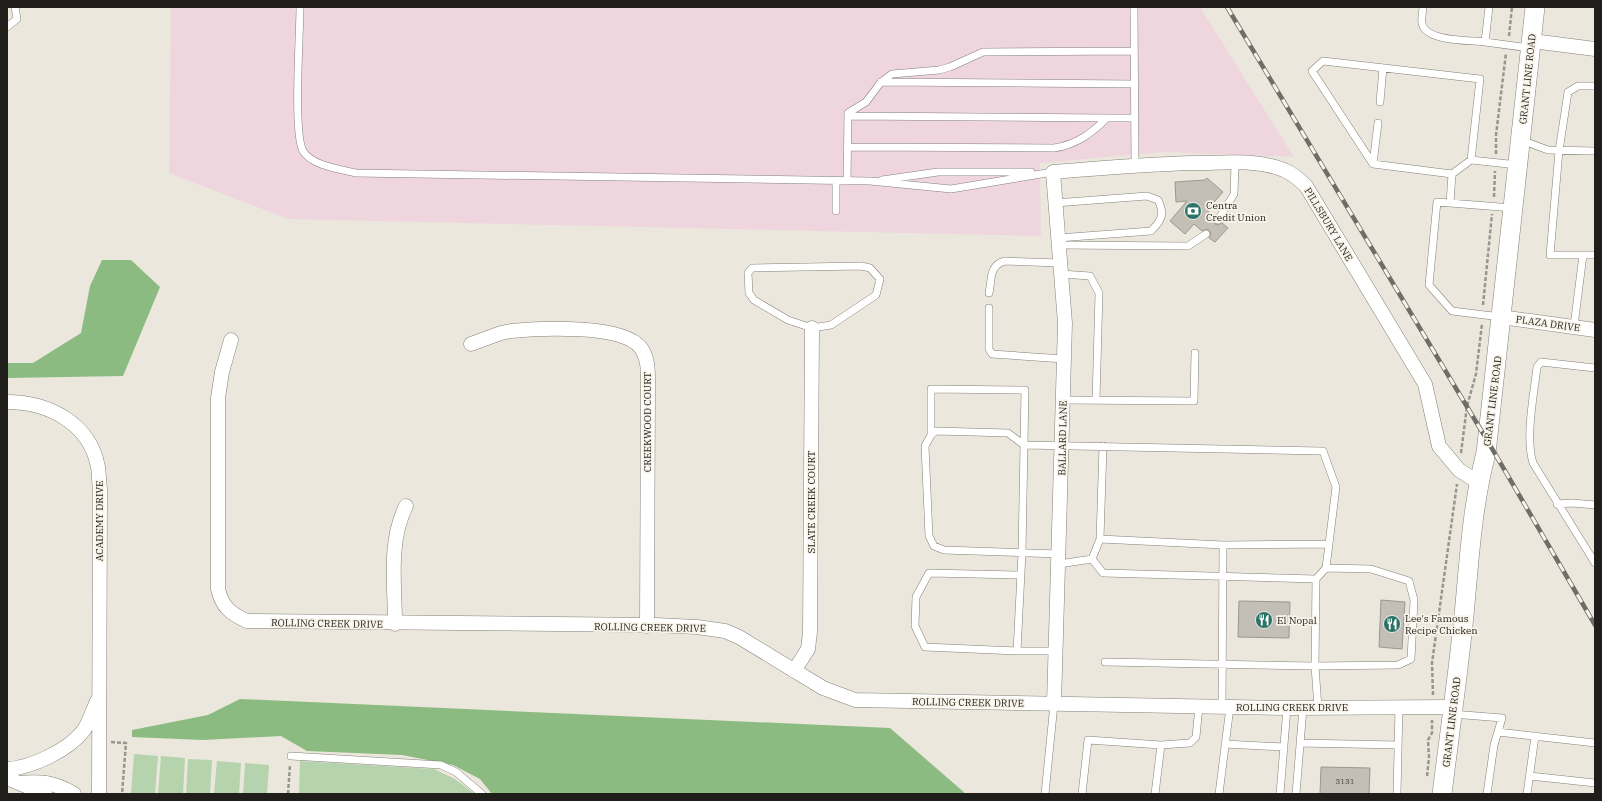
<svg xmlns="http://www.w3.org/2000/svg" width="1602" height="801" font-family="'IBM Plex Serif',serif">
<rect width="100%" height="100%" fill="#ebe7dd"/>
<!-- industrial -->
<path fill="#efd6de" d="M171,7h1029l94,150 -129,-5 -125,11 1,73 -753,-17 -119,-46z"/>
<!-- green -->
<path fill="#b5d4ad" d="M134,754l24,2 -3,38h-24z
M161,756l24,2 -2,36h-25z
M188,759l24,1 -2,34h-24z
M217,761l24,2 -2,31h-25z
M300,761l134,8 21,10 20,15h-176z
M245,763l24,2 -2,29h-24z"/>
<!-- forest -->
<path fill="#8bbb80" d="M102,260h29l29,27 -37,89 -116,2v-15h26l48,-30 9,-47z
M240,699l650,29 76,66h-474l-12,-15 -27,-14 -51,-10 -95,-4 -26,-15 -78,4 -71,-3v-7l76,-15z"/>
<!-- building -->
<path fill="#c3bfb6" stroke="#9b978e" d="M1207,178l16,14 -16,18 7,6 -1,4 2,4 3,1 4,-2 6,5 -13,14 -6,-4 2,-5 -3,-4 -6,2 -8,-7 -9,10 -15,-13 17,-20 -11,1 -1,-20 30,-2z
M1381,600l24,2 -3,47 -23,-2z
M1239,601l51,1 -1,36 -51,-1z
M1321,767l49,1 -1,26h-49z"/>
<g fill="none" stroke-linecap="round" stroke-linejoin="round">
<!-- service casing -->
<g stroke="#848077" stroke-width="8">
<path id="service" d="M300,7c0,26 -7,126 3,144 9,15 37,18 53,22l514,8 81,8 102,-17
M1134,7l1,159
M1423,7c0,5 -2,11 -1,16 3,19 48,17 63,19
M1489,7l-4,35 44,6
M7,27l10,-8 -2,-12
M881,82l253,2
M1595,86h-17l-10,6 -9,59 -9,104h45
M1380,102l3,-34
M848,116l259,2
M1521,140l27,10 47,1
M847,147l207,1c22,-3 38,-15 53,-30h27
M1471,160l-19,14 -79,-10 -61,-93 11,-10 157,18 -9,81 47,5
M1373,164l5,-41
M882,180l56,-8h93
M836,181v30
M847,181l1,-68 18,-11 15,-20 11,-8 47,-4 11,-3 33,-15 151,-1
M1055,203l92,-7 11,4c7,14 4,20 -7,31l-93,7
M1450,203l2,-29
M1218,220l16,-26 1,-31
M1058,245l130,1 18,-12
M861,266l9,2 10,11 -4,16 -45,30 -19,3 -24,-8 -34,-20 -5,-7 -1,-20 4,-5z
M1061,274l29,2 9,17 -3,107
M989,293c3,-14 0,-28 16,-32l55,2
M989,308v41l3,5 72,5
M1501,317l-49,-6 -23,-26 8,-83 76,6
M1574,326l9,-71
M1595,368l-54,-6 -4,5c-3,27 -12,70 -4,96l62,100
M1063,400l131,1 1,-48
M931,435v-46l94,1 -3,163 -5,98h39
M1557,504l15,-1 23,2
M1100,539l3,-93
M1223,545l106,-1
M1059,554l-115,-4 -10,-4 -5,-10 -4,-90 6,-11 5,-4 72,2 16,12 299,6 13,36 -10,81 45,1 38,12 5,19 -3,59 -13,6 -83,1 3,42
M1092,559l11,14 213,6
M1059,564l33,-5 8,-20 123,6 -1,162
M1017,651l-92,-4 -10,-21 1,-29 13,-24 92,2
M1105,662l210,4 1,-87 10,-11
M1452,714l50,4 -8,27 -7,49
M1498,732l97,11
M1300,743l98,2
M1225,744l59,3
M291,756l150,9 15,7 26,22
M1530,776l65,7
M1045,794l9,-90
M1082,794l6,-54 73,5
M1155,794l6,-49 29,-2 6,-6 3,-31
M1219,794l11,-87
M1280,794l7,-86
M1296,794l7,-86
M1397,794l2,-87
M1527,794l8,-58"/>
</g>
<!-- minor casing -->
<g stroke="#848077" stroke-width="15">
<path id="minor" d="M1532,41l63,8
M1501,317l94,13
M231,340l-9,32 -4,26v191c4,18 13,25 29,32l409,4 41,2 28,4 14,6 84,51 32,12 432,8 166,-1
M471,344l30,-11 10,-2c29,-3 112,-7 130,17 7,10 7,22 7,33l-1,245
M7,402c41,0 83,21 91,65 1,7 1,15 2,22l-1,305
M395,624c0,-39 -7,-82 11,-118
M794,671l14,-22 2,-17 2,-304
M1054,704l11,-381 -12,-151c47,-4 95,-8 143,-9 28,0 61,-4 88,7 9,4 16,10 22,16l119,198 14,62 20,24 19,12
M7,769c24,-1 62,-19 77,-39 5,-8 9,-20 13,-29
M7,778l38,16
M19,783c22,-2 35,-1 55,11"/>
</g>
<!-- secondary casing -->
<g stroke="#848077" stroke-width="20">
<path id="secondary" d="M1442,794c7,-56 15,-113 21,-169 6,-58 8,-115 23,-172l49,-446"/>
</g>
<!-- path -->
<path stroke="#98958e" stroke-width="2.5" stroke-dasharray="4 2" stroke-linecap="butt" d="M1509,36l3,-29
M1496,154v-19l10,-82
M1494,197l1,-26
M1483,305l9,-91
M1461,453l6,-47 9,-32 6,-50
M1433,695l-1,-32 25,-179
M111,742l15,1 -4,51
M1427,776l2,-18 -1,-18 4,-7v-13
M288,794l2,-29"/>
<!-- service -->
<use href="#service" stroke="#fff" stroke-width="7"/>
<!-- minor -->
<use href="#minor" stroke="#fff" stroke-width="14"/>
<!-- secondary -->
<use href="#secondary" stroke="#fff" stroke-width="19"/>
<!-- rail casing -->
<g stroke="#6f6d67" stroke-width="4.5">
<path id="rail" d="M1227,7l260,433 108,185"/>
</g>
<!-- rail -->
<use href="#rail" stroke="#f8f4ea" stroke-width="3" stroke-dasharray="9" stroke-linecap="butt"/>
</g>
<!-- icons -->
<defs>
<g id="bank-disc" transform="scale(0.9)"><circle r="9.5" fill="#2c7369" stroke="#f8f4ea"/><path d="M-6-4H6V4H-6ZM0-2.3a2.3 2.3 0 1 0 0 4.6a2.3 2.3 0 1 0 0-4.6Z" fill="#fff"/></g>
<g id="restaurant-disc" transform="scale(0.9)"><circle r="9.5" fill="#2c7369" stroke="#f8f4ea"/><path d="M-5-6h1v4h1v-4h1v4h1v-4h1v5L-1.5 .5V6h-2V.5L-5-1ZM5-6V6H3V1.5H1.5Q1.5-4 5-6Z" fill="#fff"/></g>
</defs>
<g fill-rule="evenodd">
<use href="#bank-disc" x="1193" y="211"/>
<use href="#restaurant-disc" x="1264" y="620"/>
<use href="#restaurant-disc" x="1392" y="624"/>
</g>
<g text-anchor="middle" stroke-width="3.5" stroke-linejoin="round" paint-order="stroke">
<!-- number labels -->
<g font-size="8" fill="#494642">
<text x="1345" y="784">3131</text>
</g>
<!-- street labels -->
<g font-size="10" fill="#201e1b" stroke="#f8f4ea">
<text transform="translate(1527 79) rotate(-84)" y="4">GRANT LINE ROAD</text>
<text transform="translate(1329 224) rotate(59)" y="4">PILLSBURY LANE</text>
<text transform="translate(1548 323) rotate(8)" y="4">PLAZA DRIVE</text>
<text transform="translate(1492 401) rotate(-83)" y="4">GRANT LINE ROAD</text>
<text transform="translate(647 422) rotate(-90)" y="4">CREEKWOOD COURT</text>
<text transform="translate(1062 438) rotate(-89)" y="4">BALLARD LANE</text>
<text transform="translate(811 502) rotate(-90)" y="4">SLATE CREEK COURT</text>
<text transform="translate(99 521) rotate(-90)" y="4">ACADEMY DRIVE</text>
<text transform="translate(327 623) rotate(1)" y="4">ROLLING CREEK DRIVE</text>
<text transform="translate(650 627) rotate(1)" y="4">ROLLING CREEK DRIVE</text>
<text transform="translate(968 702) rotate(1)" y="4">ROLLING CREEK DRIVE</text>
<text x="1292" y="711">ROLLING CREEK DRIVE</text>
<text transform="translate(1451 722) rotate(-83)" y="4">GRANT LINE ROAD</text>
</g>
<!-- poi labels -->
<g font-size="10" fill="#201e1b" stroke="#f8f4ea" text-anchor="start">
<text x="1206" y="209">Centra<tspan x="1206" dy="12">Credit Union</tspan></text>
<text x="1405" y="622">Lee's Famous<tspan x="1405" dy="12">Recipe Chicken</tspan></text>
<text x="1277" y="624">El Nopal</text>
</g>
</g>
<!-- border -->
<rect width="1602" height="801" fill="none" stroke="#201e1b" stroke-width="16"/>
</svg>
